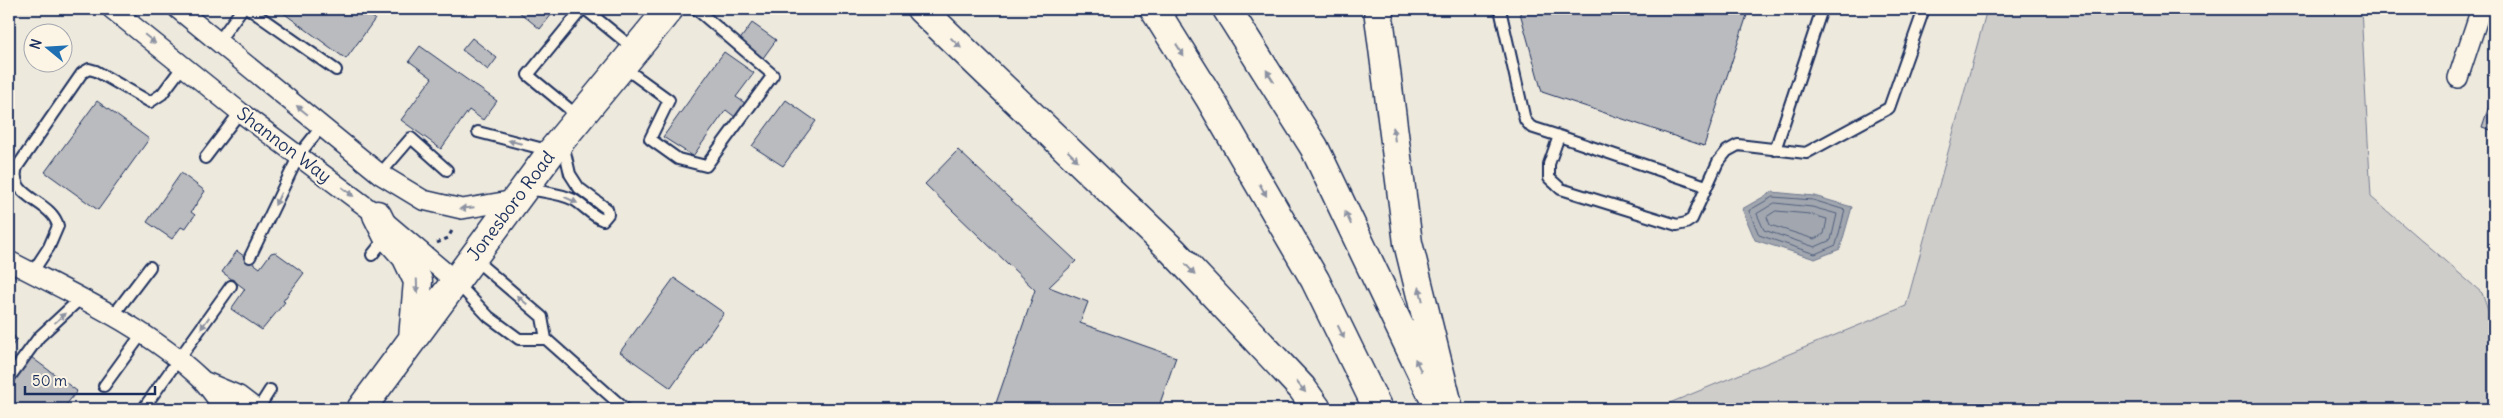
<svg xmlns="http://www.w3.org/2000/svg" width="2503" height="418" font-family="Delius,sans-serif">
<rect width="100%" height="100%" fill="#eee9dd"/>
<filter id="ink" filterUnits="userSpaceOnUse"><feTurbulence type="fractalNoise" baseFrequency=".02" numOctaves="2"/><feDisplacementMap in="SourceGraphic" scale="10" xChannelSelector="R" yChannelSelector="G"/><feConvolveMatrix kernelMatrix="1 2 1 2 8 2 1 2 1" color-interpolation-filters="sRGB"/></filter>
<g filter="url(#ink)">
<!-- green -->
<path fill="#cfcdca" stroke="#757e94" d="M1987,9h374l10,188 111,96 12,35v81h-839l251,-103z"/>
<!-- water -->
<path fill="#a2a7af" stroke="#6c778f" d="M1772,192l42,4 38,11 -12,42 -25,10 -60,-19 -13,-31z"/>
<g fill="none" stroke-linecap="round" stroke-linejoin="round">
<!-- shore -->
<path stroke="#515f7e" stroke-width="1" d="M1773,197l40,3 32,10 -9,35 -21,9 -56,-19 -10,-24z
M1775,203l37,4 25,7 -6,26 -16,7 -51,-17 -7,-16z
M1776,211l34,3 17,5 -3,15 -10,5 -44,-14 -3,-8z"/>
</g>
<!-- building -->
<path fill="#babbbe" stroke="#1b2f5e" d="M278,9h83l14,10 -29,40z
M520,9h36l-16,20 -22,-18z
M1519,9h230l-45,137 -162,-54z
M752,23l24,17 -13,18 -24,-17z
M472,38l25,20 -9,12 -26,-20z
M420,46l77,55 -14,19 -14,-10 -28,39 -40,-29 31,-42 -23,-17z
M724,52l30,21 -18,24 9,6 -10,14 -9,-7 -33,46 -30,-19z
M2494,91v40l-12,-4z
M786,100l30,21 -33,45 -31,-20z
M97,101l52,38 -51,71 -53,-38z
M958,150l118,111 -27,26 39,15 -8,21 96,34 -18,52h-164l41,-119 -110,-106z
M181,173l24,18 -14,21 4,3 -10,14 -4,-2 -9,12 -25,-17z
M237,251l23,17 11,-15 4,-1 29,21 -21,28 2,1 -23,28 -31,-21 14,-20 -23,-17z
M674,278l50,35 -53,75 -51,-36z
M9,332l8,7 -8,11z
M31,357l46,34 -14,18h-54v-22z"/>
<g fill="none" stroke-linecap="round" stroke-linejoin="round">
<!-- service casing -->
<g stroke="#1b2f5e" stroke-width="14">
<path id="service" d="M249,9l87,61
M585,9l49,40
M1500,9l25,111 6,7 28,9 -10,28v14l12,11 116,36 9,-2 6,-4 26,-57 9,-11 11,-6 68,8 83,-45 35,-99
M218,42l24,-33
M622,66l47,34 -19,39 28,20 28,7 67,-91 -77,-66
M579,117l-51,-42 54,-66
M478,132l73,19
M1559,136l147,50
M1775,150l47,-141
M205,158l35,-46
M380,174l31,-36 36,32
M528,189c15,3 32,4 46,11 10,6 18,16 29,20l5,-6 -1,-5 -28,-21 -9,-14 -7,-31
M372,255l15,-19
M250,257l49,-102 23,-29
M473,258l69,59 4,22 79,70
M32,273l17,-26 9,-21c-6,-26 -51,-28 -41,-59l65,-94 7,-4 7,2 54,31 12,-8 21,-28
M457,283l32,34 30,22h27
M112,317l38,-50
M9,378l30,-41 42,-39
M104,386l37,-51
M143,409l88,-123
M258,409l12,-19"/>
</g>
<!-- minor casing -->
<g stroke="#1b2f5e" stroke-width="22">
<path id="minor" d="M112,9l128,103 137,103 78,66
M178,9l202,165 43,26 39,9 53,-9
M2458,78l23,-69
M9,261c64,33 139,67 192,118 9,9 16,20 23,30
M203,381l36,15 17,13"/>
</g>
<!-- primary casing -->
<g stroke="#1b2f5e" stroke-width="31">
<path id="primary" d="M377,215l10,20 19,21 12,25 -5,57
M361,409l191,-258 117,-142"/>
</g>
<!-- motorway casing -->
<g stroke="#1b2f5e" stroke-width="31">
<path id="motorway" d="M921,9l252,242 129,137 15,21
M1154,9l55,88 106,183 63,129
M1227,9l87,138 125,262
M1378,9l30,234 39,158
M661,18l4,-9"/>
</g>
<!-- path -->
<path stroke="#1b2f5e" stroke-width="3" stroke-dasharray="4 4" stroke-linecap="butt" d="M437,243l11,-5 5,-9"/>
<!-- service -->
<use href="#service" stroke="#fcf5e5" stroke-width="10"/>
<!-- minor -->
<use href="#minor" stroke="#fcf5e5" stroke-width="19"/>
<!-- primary -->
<use href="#primary" stroke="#fcf5e5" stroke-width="28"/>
<!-- motorway -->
<use href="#motorway" stroke="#fcf5e5" stroke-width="28"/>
</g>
<!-- one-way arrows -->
<defs><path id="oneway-solid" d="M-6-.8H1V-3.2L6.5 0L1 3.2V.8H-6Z" transform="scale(1.25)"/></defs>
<g fill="#8c92a2">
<use href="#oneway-solid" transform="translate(150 39) rotate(39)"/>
<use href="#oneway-solid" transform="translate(956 43) rotate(44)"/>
<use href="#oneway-solid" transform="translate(1180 50) rotate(58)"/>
<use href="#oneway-solid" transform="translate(1270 76) rotate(-122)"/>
<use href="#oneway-solid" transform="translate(302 110) rotate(-141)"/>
<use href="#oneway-solid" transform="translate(1394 134) rotate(-97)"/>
<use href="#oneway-solid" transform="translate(515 142) rotate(-165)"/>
<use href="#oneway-solid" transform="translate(1073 156) rotate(44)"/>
<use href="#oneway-solid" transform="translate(1263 190) rotate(60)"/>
<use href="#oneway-solid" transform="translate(348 192) rotate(38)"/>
<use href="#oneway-solid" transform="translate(278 199) rotate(116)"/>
<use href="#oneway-solid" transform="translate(571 200) rotate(25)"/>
<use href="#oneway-solid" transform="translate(467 208) rotate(174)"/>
<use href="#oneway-solid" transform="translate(1348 218) rotate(-115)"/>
<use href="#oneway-solid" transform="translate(1190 269) rotate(47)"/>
<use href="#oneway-solid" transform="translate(417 286) rotate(88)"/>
<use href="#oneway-solid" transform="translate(1421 294) rotate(-104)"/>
<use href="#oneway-solid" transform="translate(522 300) rotate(-140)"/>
<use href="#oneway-solid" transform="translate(60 318) rotate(-43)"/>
<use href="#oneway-solid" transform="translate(205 323) rotate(125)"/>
<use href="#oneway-solid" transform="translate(1341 332) rotate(64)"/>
<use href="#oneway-solid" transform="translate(1418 365) rotate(-115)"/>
<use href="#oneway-solid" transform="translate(1301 387) rotate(50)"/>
</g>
</g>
<g text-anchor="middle" stroke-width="4" stroke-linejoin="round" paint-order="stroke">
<!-- street labels -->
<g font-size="18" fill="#1b2f5e" stroke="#fcf5e5">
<text transform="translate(284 145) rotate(37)" y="6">Shannon Way</text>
<text transform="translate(511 206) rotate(-53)" y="6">Jonesboro Road</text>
</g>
</g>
<!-- margin -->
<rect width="2503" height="418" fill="none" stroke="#fcf5e5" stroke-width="30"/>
<rect x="15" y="15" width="2473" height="388" fill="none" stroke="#1b2f5e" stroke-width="2" filter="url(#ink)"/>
<!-- north arrow -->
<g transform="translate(48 48) rotate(288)"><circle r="24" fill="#fcf5e5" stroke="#a2a6af"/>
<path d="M0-4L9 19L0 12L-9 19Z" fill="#1f6fb2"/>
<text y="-8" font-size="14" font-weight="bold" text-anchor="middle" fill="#1b2f5e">N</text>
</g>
<!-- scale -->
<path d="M25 386v8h130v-8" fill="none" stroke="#1b2f5e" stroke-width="2.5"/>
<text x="32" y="386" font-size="15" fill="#1b2f5e" stroke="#fcf5e5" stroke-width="4" paint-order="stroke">50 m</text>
</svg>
